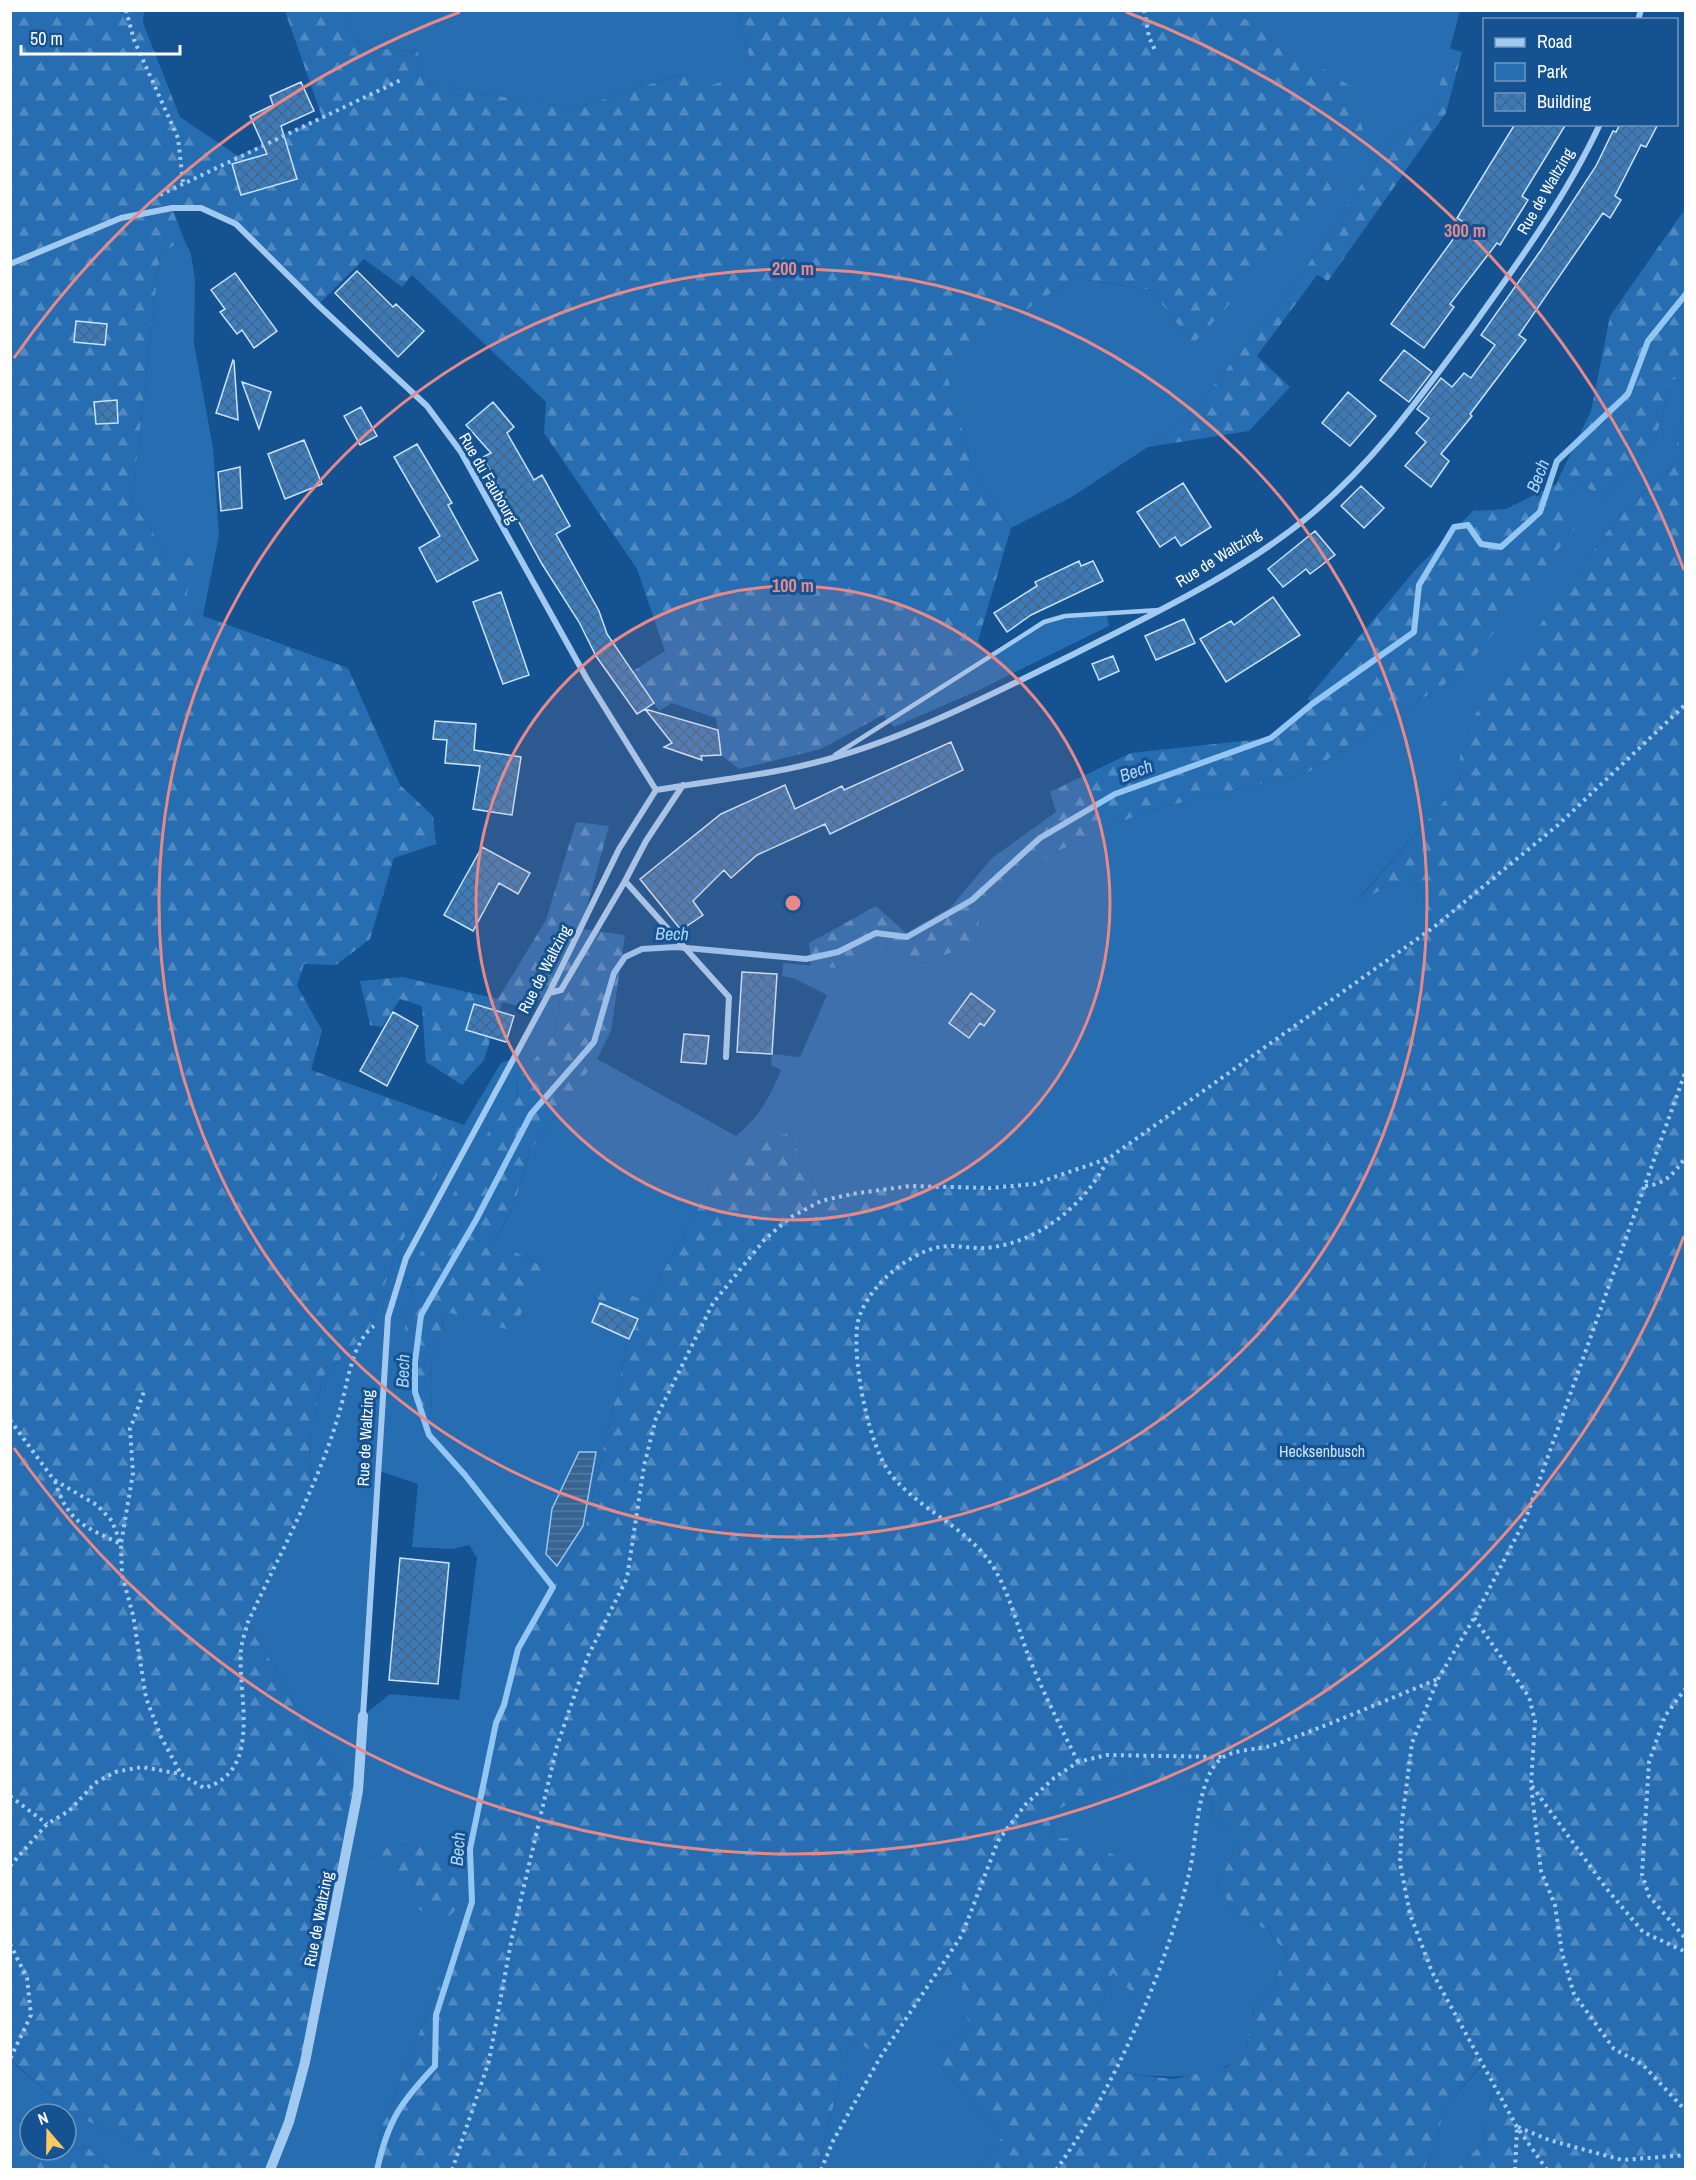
<svg xmlns="http://www.w3.org/2000/svg" width="1696" height="2180" font-family="'Archivo Narrow',sans-serif">
<defs>
<pattern id="forest-firs" width="22" height="20" patternUnits="userSpaceOnUse" patternTransform="scale(1.5)"><rect width="22" height="20" fill="#266db1"/><path d="M5 1l3.5 6h-7zM16 11l3.5 6h-7z" fill="#518ac1"/></pattern>
<pattern id="water-rules" width="6" height="5" patternUnits="userSpaceOnUse" patternTransform="scale(1.5)"><rect width="6" height="5" fill="#376492"/><path d="M0 2.5h6" fill="none" stroke="#557ba2"/></pattern>
<pattern id="building-cross-hatch" width="8" height="8" patternUnits="userSpaceOnUse" patternTransform="scale(1.5)"><rect width="8" height="8" fill="#3d7cba"/><path d="M0 0l8 8M0 8l8-8" fill="none" stroke="#468"/></pattern>
</defs>
<rect width="100%" height="100%" fill="#145292"/>
<!-- green -->
<path fill="#266db1" fill-rule="evenodd" d="M343,11h395l12,49 1,12 -48,17 -21,-16 -108,36 -150,-26 -6,-31 -59,-6z
M1243,11h217l-27,101 -41,26 -95,143 -104,130 -45,36 -78,51 -59,30 -38,-59 -30,-105 131,-86 77,12 42,54z
M184,239l7,15 4,26 -1,63 19,105 6,87 -16,81 -20,-12 -15,-48 -36,-55 28,-247z
M1672,379l13,3v16l-12,68 -53,48 -158,220 -3,50 -100,114 55,-21 20,50 -325,231 -74,26 -183,10 -31,7 -32,-68 -81,57 -61,111 -48,-16 -6,12 45,22 -9,20 -45,194 -66,116 -14,56 -8,18 -26,126 2,53 -90,223 -8,44h-104l88,-378 -37,-43 -73,-126 64,-137 -3,-40 14,-68 46,-47 27,-77 68,-128 37,-62 15,-6 33,-64 12,-3 -5,42 -40,50 2,13 -111,192 6,2 -8,33 10,40v30l17,23 -2,-54 17,-49 95,-47 -48,-23 20,-37 16,-54 67,-92 139,77c23,-19 34,-39 45,-66l-10,-5 1,-11 28,3 27,-62 -34,-17 -11,-2 1,-13 56,5 42,-20 44,15 50,-20 8,-43 77,-50 86,-39 161,-38 155,-100 104,-176 16,-13 20,14 53,-57zM379,1471l39,13 -6,63 40,2 17,-4 8,13 -18,142 -69,-6 -26,21z
M1106,613l3,13 -132,65 -83,36 -11,-12 95,-74 12,18 54,-37 21,-6z
M1130,1773l81,23 2,20c33,28 20,34 5,69l17,28 34,18 17,23 -18,44 -13,3c-3,13 -3,28 -8,41 -15,46 -97,34 -134,30l-13,-61 13,-39 25,27 -7,-53 -50,-108h-26l-8,-23z
M960,1973l9,54 -27,21v19l60,70 -26,32 -159,1 34,-132 30,18 51,-76z
M10,2060l61,53 80,39 13,17h-52l-26,-23 -37,9 -4,-5h21v-36h-36v19l-19,-21z
M1484,2063l10,19 -12,62 -25,25 -33,1 13,-25 6,-36z
M1517,2127l30,42h-32z"/>
<!-- forest -->
<path fill="url(#forest-firs)" fill-rule="evenodd" d="M11,11h133l-1,12 37,94 58,39 84,-39 -37,-106h58l16,35 59,6 6,31 150,26 109,-36 20,15 47,-16v-12l-12,-49h505l-1,6 108,69 13,44 -37,69 -133,145 -42,-54 -77,-12 -130,86 29,105 38,59 -33,113 -95,74 -62,34 -82,20 -18,-14 -5,-37 -44,-15 -13,8 -26,-40 32,-20 -28,-82 -93,-136 2,-31 -134,-127 -10,12 -38,-28 -46,46 -82,-81 -35,-16h-29l12,31 -24,15 -28,247 36,55 30,-2 -14,50 19,12 145,52 52,117 33,31 3,28 -42,14 -24,81 -34,26 -32,-1 -7,22 25,44 -11,40 153,55 -68,128 -27,77 -46,47 -14,68 3,40 -64,137 73,126 37,43 -53,271 -35,107h-106l-13,-17 -80,-39 -60,-53z
M1449,48l13,4 -16,61 -118,168 -11,-6 -60,81 33,31 -41,44 -101,16 45,-36 104,-130 95,-143 41,-26z
M1685,209v173l-13,-3 -17,62 -53,57 -20,-14 -16,13 10,30 -114,146 -155,100 -161,38 -86,39 -77,50 -8,43 -50,20 -44,-15 -42,20 -28,-2 -2,-23 67,-37 30,27 44,-25 42,-50 64,-46 -6,-20 81,-39 140,-15 40,-34 -3,-6 108,-129 57,-58 33,-2 50,-25 35,-73 19,-95z
M1685,398v1771h-138l-30,-41 -2,41h-58l25,-25 12,-62 -11,-19 -40,46 -6,36 -13,24h-448l26,-32 -60,-70v-19l27,-21 -10,-54 -27,7 -51,76 -30,-17 -34,130h-443l8,-44 90,-223 -2,-53 26,-126 8,-18 14,-56 66,-116 45,-194 9,-20 -45,-22 -3,-10 9,-3 48,17 61,-111 49,-47 32,-10 32,68 31,-7 58,-8 80,2 45,-4 74,-26 325,-231 -20,-50 -56,23 101,-116 2,-50 159,-220 53,-48zM1130,1773l81,23 2,20c33,28 20,34 5,69l17,28 34,18 17,23 -18,44 -13,3 -8,43 -20,23 -55,12 -58,-7 14,-31 -28,-30 13,-38 25,26 18,-19 -25,-34 44,-37 -16,-31 -78,-40h-26l-8,-23z
M576,822l33,4 -28,103 44,6 -14,96 -14,28 -67,92 -16,54 -20,36 49,25 -30,65 -66,-19 -17,49 2,54 -3,20 -14,-43v-30l-9,-7 -1,-33 8,-33 -6,-3 8,-23 89,-159 7,1 7,-10 -2,-13 40,-50 5,-41 -12,2 -23,15 -24,-6 -18,58 -22,25 -36,-23 -4,-56 -22,-7 -18,28 -12,-2 -10,-44 42,-4 96,22 48,-79z
M421,1840l4,21 22,1 24,18 -7,22 -22,21 -27,-16 1,-37 -18,5 -37,-16 3,-17z
M11,2112l19,22v16h15l4,5 37,-9 26,23h-101z"/>
<!-- water -->
<path fill="url(#water-rules)" stroke="#94c6f4" stroke-width="1.5" d="M579,1452h17l-13,74 -26,40 -11,-12 6,-45z"/>
<g fill="none" stroke-linecap="round" stroke-linejoin="round">
<!-- stream -->
<path stroke="#94c6f4" stroke-width="6" d="M377,2170c11,-50 24,-68 58,-104l1,-51 36,-113 -2,-53 26,-126 8,-18 14,-56 35,-62 -88,-112 -36,-40 -14,-43v-30l6,-47 55,-95 55,-106 63,-72 20,-69 11,-16 17,-8 34,-2 130,12 32,-7 38,-19 31,4 65,-37 68,-62 75,-44 156,-56 41,-34 102,-72 5,-47 35,-58 14,-2 13,19 20,3 39,-35 17,-51 71,-67 20,-53 38,-47"/>
</g>
<!-- building -->
<path fill="url(#building-cross-hatch)" stroke="#c9e3fc" stroke-width="1.5" d="M301,82l13,29 -33,15 16,53 -56,16 -9,-31 35,-10 -17,-38 23,-11 -3,-9z
M1515,124h51l-44,72 6,4 -28,45 -3,-2 -47,61 4,3 -30,41 -33,-24 74,-101 -8,-5z
M1620,124h38l-12,23 -5,-2 -26,51 6,4 -11,18 -7,-5 -84,122 7,5 -56,74 2,2 -31,38 8,7 -18,26 -26,-21 21,-24 -10,-9 13,-15 -12,-9 24,-31 11,9 12,-14 7,5 24,-33 -14,-10 60,-85 55,-84 17,-35 3,1z
M357,271l36,36 3,-3 28,27 -26,26 -63,-64z
M235,273l42,58 -23,17 -12,-18 -5,4 -17,-22 5,-3 -14,-19z
M76,321l31,3 -2,21 -31,-3z
M1404,350l28,22 -23,30 -29,-22z
M233,360l1,1 4,59 -22,-7z
M242,382l29,10 -12,37z
M1348,392l28,24 -26,30 -28,-23z
M117,400l1,23 -22,1 -2,-22z
M493,402l21,25 -7,6 27,47 8,-5 28,51 -14,8 43,77 8,23 47,69 -9,6 73,21 3,25 -20,1 1,4 -38,-13 8,-4 -27,-34 -8,5 -41,-58 -17,-34 -37,-58 -59,-107 8,-4 -25,-28z
M361,407l16,29 -17,9 -16,-29z
M304,440l18,44 -37,15 -17,-45z
M417,444l35,59 -4,2 30,55 -41,22 -18,-34 21,-12 -46,-79z
M240,467l2,41 -21,3 -3,-39z
M1183,483l28,44 -30,19 -6,-9 -15,10 -23,-35z
M1361,486l23,22 -20,20 -23,-22z
M1315,531l20,24 -25,19 -4,-5 -23,18 -15,-18z
M1079,561l2,5 12,-5 10,20 -72,34 -24,17 -13,-19 43,-27 -2,-4z
M501,592l28,83 -26,9 -30,-82z
M1273,597l27,38 -74,47 -26,-43 31,-18 3,4z
M1184,619l11,24 -39,17 -11,-24z
M1113,656l6,15 -20,9 -7,-16z
M435,721l41,3 -2,26 47,7 -9,58 -39,-6 7,-43 -35,-3 2,-23 -14,-1z
M951,742l12,28 -133,64 -5,-10 -68,31 -26,23 -7,-8 -31,31 10,14 -22,15 -41,-51 81,-65 64,-29 10,24 47,-23 2,4z
M482,847l48,26 -12,21 -19,-11 -26,48 -29,-16z
M742,972l35,2 -5,80 -35,-2z
M971,993l24,18 -11,15 -4,-3 -11,15 -20,-15z
M474,1004l40,12 -8,26 -40,-12z
M393,1012l25,14 -31,60 -27,-15z
M684,1034l25,2 -3,28 -25,-2z
M600,1303l38,16 -9,20 -37,-17z
M400,1558l49,5 -11,121 -49,-4z"/>
<g fill="none" stroke-linecap="round" stroke-linejoin="round">
<!-- path -->
<path stroke="#a2caf1" stroke-width="4" stroke-dasharray="3 4.5" stroke-linecap="butt" d="M126,10l8,30 44,98 5,44
M1144,10l5,27 6,13
M160,195l243,-116
M1645,1186c21,-2 28,-12 41,-29
M10,1420l44,60 43,25 15,16 9,23 1,31 11,40 13,83 15,39 20,37
M55,1481c13,42 29,45 66,63l12,-71 -3,-44 15,-40
M1474,1618l55,79 6,24 -4,64 10,86 14,34 7,48 12,41 40,55 28,15 44,47
M1686,1688l-21,28 -16,46 -7,112 7,22 37,43
M1078,1762c-18,-36 -35,-70 -50,-107 -10,-27 -18,-60 -33,-85 -25,-42 -72,-57 -103,-94 -23,-28 -39,-111 -35,-148 3,-35 49,-75 83,-81 14,-3 31,2 45,1 53,-4 101,-44 123,-89
M1532,1786l74,102 37,44 43,20
M10,1796l37,28
M10,1866l37,-42 22,-13 26,-28 20,-11 27,-5 39,7 23,14c60,-17 33,-93 37,-139 1,-9 5,-19 7,-27 32,-69 71,-138 92,-212 7,-24 12,-69 34,-84
M10,1944l17,34 4,37 -21,44
M1518,2127l31,13 73,20 64,-5
M452,2170l37,-109 23,-124 45,-191 31,-90 39,-78 17,-112 12,-48 57,-115 52,-64 26,-22 30,-16 31,-7 58,-8 80,2 45,-4 74,-26 325,-231 124,-102 128,-121
M821,2170l12,-29 48,-85 81,-121 36,-94 27,-36 29,-27 24,-16 29,-7 116,2
M1056,2170c59,-82 109,-199 133,-296 8,-31 7,-97 33,-116 12,-9 37,-8 52,-13 55,-20 110,-44 164,-66
M1515,2170l2,-42
M1547,2170l-30,-43 -85,-155 -22,-58 -10,-51 2,-42 10,-78 26,-64 36,-61 52,-100 160,-448"/>
<!-- service -->
<path stroke="#a2caf1" stroke-width="4.5" d="M835,755l209,-133 21,-6 94,-6"/>
<!-- minor -->
<path stroke="#a2caf1" stroke-width="6" d="M1638,20l3,-10
M10,264l111,-46 51,-10h29l35,16 82,81 109,101 34,46 126,227 69,111
M683,785l-37,56 -21,40 104,116 -3,60
M549,993l12,-3 64,-109
M363,1716l25,-399 18,-59 143,-265 70,-144 37,-59c58,-10 116,-15 173,-31 85,-24 165,-66 245,-105 79,-40 166,-81 235,-138 63,-52 110,-117 158,-182 48,-67 98,-135 133,-210"/>
<!-- tertiary -->
<path stroke="#a2caf1" stroke-width="10" d="M270,2170l19,-48 16,-60 53,-271 5,-75"/>
</g>
<!-- distance rings -->
<circle cx="793" cy="903" r="317" fill="#e88989" fill-opacity=".12"/>
<g fill="none" stroke="#e88989" stroke-width="3">
<circle cx="793" cy="903" r="317"/>
<circle cx="793" cy="903" r="634"/>
<path d="M1684 1236A951 951 0 0 1 14 1448M14 358A951 951 0 0 1 460 12M1126 12A951 951 0 0 1 1684 570"/>
</g>
<g text-anchor="middle" stroke-width="6" stroke-linejoin="round" paint-order="stroke">
<!-- street labels -->
<g font-size="16" fill="#fff" stroke="#145292">
<text transform="translate(1545 191) rotate(-60)" y="6">Rue de Waltzing</text>
<text transform="translate(489 478) rotate(60)" y="6">Rue du Faubourg</text>
<text transform="translate(1218 557) rotate(-32)" y="6">Rue de Waltzing</text>
<text transform="translate(544 969) rotate(-63)" y="6">Rue de Waltzing</text>
<text transform="translate(365 1438) rotate(-87)" y="6">Rue de Waltzing</text>
<text transform="translate(318 1919) rotate(-79)" y="6">Rue de Waltzing</text>
</g>
<!-- park labels -->
<g font-size="16" fill="#c9e3fc" stroke="#145292">
<text x="1322" y="1457">Hecksenbusch</text>
</g>
<!-- water labels -->
<g font-size="18" font-style="italic" fill="#aed4f8" stroke="#145292">
<text transform="translate(1538 476) rotate(-69)" y="6">Bech</text>
<text transform="translate(1136 771) rotate(-20)" y="6">Bech</text>
<text transform="translate(672 934) rotate(1)" y="6">Bech</text>
<text transform="translate(403 1371) rotate(-88)" y="6">Bech</text>
<text transform="translate(458 1849) rotate(-86)" y="6">Bech</text>
</g>
</g>
<circle cx="793" cy="903" r="9" fill="#e88989" stroke="#145292" stroke-width="3"/>
<g font-size="18" text-anchor="middle" font-weight="bold" fill="#e88989" stroke="#145292" stroke-width="6" stroke-linejoin="round" paint-order="stroke">
<text x="1465" y="237">300 m</text>
<text x="793" y="275">200 m</text>
<text x="793" y="592">100 m</text>
</g>
<!-- border -->
<rect width="1696" height="2180" fill="none" stroke="#ffffff" stroke-width="24"/>
<!-- legend -->
<rect x="1483" y="18" width="195" height="108" fill="#145292" stroke="#7297be" stroke-width="1.5"/>
<rect x="1495" y="38" width="30" height="9" fill="#a2caf1" stroke="#7297be" stroke-width="1.5"/>
<text x="1537" y="48" font-size="18" fill="#ffffff">Road</text>
<rect x="1495" y="63" width="30" height="18" fill="#266db1" stroke="#7297be" stroke-width="1.5"/>
<text x="1537" y="78" font-size="18" fill="#ffffff">Park</text>
<rect x="1495" y="93" width="30" height="18" fill="url(#building-cross-hatch)" stroke="#7297be" stroke-width="1.5"/>
<text x="1537" y="108" font-size="18" fill="#ffffff">Building</text>
<!-- north arrow -->
<g transform="translate(48 2132) rotate(340)"><circle r="28" fill="#145292" stroke="#7297be" stroke-width="1.5"/>
<path d="M0-4.5L10 22L0 15L-10 22Z" fill="#ffc962"/>
<text y="-9" font-size="16" font-weight="bold" text-anchor="middle" fill="#ffffff">N</text>
</g>
<!-- scale -->
<path d="M21 45v9h159v-9" fill="none" stroke="#ffffff" stroke-width="3"/>
<text x="30" y="45" font-size="18" fill="#ffffff" stroke="#145292" stroke-width="4.5" paint-order="stroke">50 m</text>
</svg>
